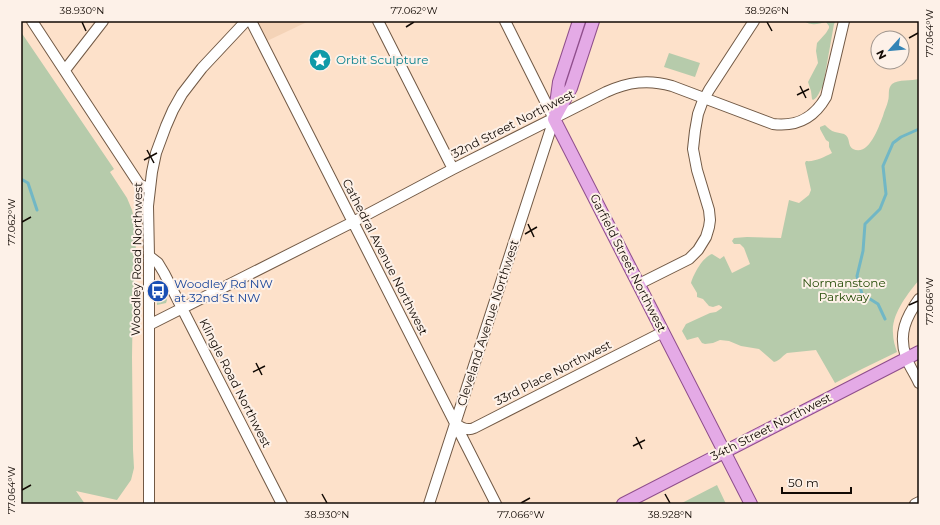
<svg xmlns="http://www.w3.org/2000/svg" width="940" height="525" font-family="Montserrat,sans-serif">
<rect width="100%" height="100%" fill="#fde1ca"/>
<!-- built -->
<path fill="#f4d3b7" d="M257,21h52l-42,20z"/>
<!-- green -->
<path fill="#b6cbab" d="M804,21h32l-2,3 -11,62c-4,5 -4,11 -10,14l-1,-1 -1,-8 -3,-9 10,-19 -2,-12 1,-8 9,-10 3,-5v-2l-3,-4c-8,2 -15,4 -22,-1z
M21,32l93,137 -4,3 17,26 5,12 3,12 1,31 -3,40 -1,64 1,93 1,18 -3,12 -14,20 -41,-9 9,13h-64z
M669,53l31,10 -5,14 -31,-10z
M919,79v201c-11,13 -28,35 -26,53 0,7 2,13 4,19l-35,17 -27,14 -19,-33 -29,3c-6,4 -6,7 -13,9l-15,-13 -18,-3 -12,-5 -9,-1 -7,3 -8,1 -3,-1 -4,-6 -11,3 -5,-9 4,-7 24,-11 6,-1 6,-4v-1l-3,-2 -6,2 -4,-1 -6,-7 -6,-2v-4l-6,-10c3,-10 12,-26 21,-29l8,5 4,-3 8,17 18,-9 -6,-16 -4,-4h-6l-2,-3 2,-3 13,-1 34,1 8,-38 10,3 10,-8 2,-5 -6,-27 1,-2c9,1 18,-4 26,-8l-3,-6v-5l-3,-2 -6,-11v-2l5,-2c3,3 6,6 10,7 3,1 6,1 9,2 7,3 3,12 9,15 16,8 26,-23 30,-33 1,-5 4,-10 5,-15 2,-6 -1,-12 4,-17 6,-5 20,-3 27,-5z
M157,281h2l8,19 -1,3 -9,2z
M717,485l9,19h-46z"/>
<g fill="none" stroke-linecap="round" stroke-linejoin="round">
<!-- stream -->
<path stroke="#71b7c5" stroke-width="3" d="M21,179l7,4 9,27
M885,319l-7,-15 -16,-10 -5,-18 6,-25 2,-27 15,-15 6,-15 -3,-28 10,-23 8,-6 18,-8"/>
<!-- minor casing -->
<g stroke="#715945" stroke-width="12">
<path id="minor" d="M32,21l107,163 10,5
M251,21l245,483
M378,21l75,148
M505,21l49,98
M65,70l38,-49
M149,256l9,7 6,10 118,231
M639,284l50,-25 9,-9 8,-13 3,-10 1,-7 -1,-10 -12,-40 -4,-21 2,-18 3,-17 4,-11 7,-13 45,-69
M919,299c-13,18 -21,35 -13,58 3,9 9,17 13,26
M149,325l204,-103 100,-53 153,-77c22,-10 42,-13 66,-6l101,38c24,3 41,-6 53,-27l18,-76
M455,423c6,5 12,8 19,5l189,-96
M149,504v-248l-1,-50 4,-34 4,-19 10,-27 7,-16 9,-16 20,-26 44,-47
M429,504l125,-385
M915,504l4,-2"/>
</g>
<!-- major casing -->
<g stroke="#8f4e8c" stroke-width="14">
<path id="major" d="M555,112l4,-30 20,-61
M554,119l197,385
M554,119l17,-31 22,-67
M623,504l296,-152"/>
</g>
<!-- minor -->
<use href="#minor" stroke="#fff" stroke-width="10"/>
<!-- major -->
<use href="#major" stroke="#e4aae6" stroke-width="12"/>
</g>
<!-- ticks -->
<path fill="none" stroke="#120a04" stroke-width="1.5" d="M82,22l4,9M767,22l5,9M406,27l8,-5M909,38l9,-5M800,86l6,12M797,95l12,-6M147,150l7,13M144,160l13,-7M22,222l9,-5M528,224l6,13M525,234l12,-7M909,305l9,-4M256,363l6,12M253,372l12,-6M636,437l6,12M633,446l12,-6M22,490l9,-5M322,494l5,9M665,494l5,9M521,503l9,-5"/>
<!-- icons -->
<defs>
<g id="sight-disc" transform="scale(1.15)"><circle r="9.5" fill="#0f9aa8" stroke="#fdf1e8"/><path d="M0-6L1.8-2.2L6-1.7L2.9 1.2L3.7 5.4L0 3.3L-3.7 5.4L-2.9 1.2L-6-1.7L-1.8-2.2Z" fill="#fff"/></g>
<g id="bus-disc" transform="scale(1.15)"><circle r="9.5" fill="#1a4fb4" stroke="#fdf1e8"/><path d="M-5-6H5V4H4V6H2V4H-2V6H-4V4H-5ZM-3.5-4V0h7V-4ZM-3.5 1.2v1.5H-2V1.2ZM2 1.2v1.5H3.5V1.2Z" fill="#fff"/></g>
</defs>
<g fill-rule="evenodd">
<use href="#sight-disc" x="320" y="60"/>
<use href="#bus-disc" x="158" y="291"/>
</g>
<g text-anchor="middle" stroke-width="4" stroke-linejoin="round" paint-order="stroke">
<!-- culture labels -->
<g font-size="12" fill="#0d838f" stroke="#fdf1e8" text-anchor="start">
<text x="336" y="64">Orbit Sculpture</text>
</g>
<!-- street labels -->
<g font-size="12" fill="#120a04" stroke="#fdf1e8">
<text transform="translate(513 124) rotate(-27)" y="4">32nd Street Northwest</text>
<text transform="translate(385 257) rotate(63)" y="4">Cathedral Avenue Northwest</text>
<text transform="translate(137 259) rotate(-89)" y="4">Woodley Road Northwest</text>
<text transform="translate(628 263) rotate(63)" y="4">Garfield Street Northwest</text>
<text transform="translate(488 323) rotate(-72)" y="4">Cleveland Avenue Northwest</text>
<text transform="translate(553 373) rotate(-27)" y="4">33rd Place Northwest</text>
<text transform="translate(235 383) rotate(63)" y="4">Klingle Road Northwest</text>
<text transform="translate(771 427) rotate(-27)" y="4">34th Street Northwest</text>
</g>
<!-- park labels -->
<g font-size="12" fill="#244b06" stroke="#fdf1e8">
<text x="844" y="287">Normanstone<tspan x="844" dy="14">Parkway</tspan></text>
</g>
<!-- transit labels -->
<g font-size="12" fill="#164399" stroke="#fdf1e8" text-anchor="start">
<text x="174" y="288">Woodley Rd NW<tspan x="174" dy="14">at 32nd St NW</tspan></text>
</g>
</g>
<!-- border -->
<rect width="940" height="525" fill="none" stroke="#fdf1e8" stroke-width="44"/>
<!-- north arrow -->
<g transform="translate(890 50) rotate(243)"><circle r="19" fill="#fdf1e8" stroke="#9f958d"/>
<path d="M0-3L7 15L0 10L-7 15Z" fill="#3484b5"/>
<text y="-6" font-size="11" font-weight="bold" text-anchor="middle" fill="#120a04">N</text>
</g>
<!-- scale -->
<path d="M782 487v6h69v-6" fill="none" stroke="#120a04" stroke-width="2"/>
<text x="788" y="487" font-size="12" fill="#120a04" stroke="#fdf1e8" stroke-width="3" paint-order="stroke">50 m</text>
<rect x="22" y="22" width="896" height="481" fill="none" stroke="#120a04" stroke-width="1.5"/>
<g font-size="10" text-anchor="middle" fill="#120a04">
<text x="82" y="14">38.930°N</text>
<text x="414" y="14">77.062°W</text>
<text x="767" y="14">38.926°N</text>
<text transform="translate(929 33) rotate(-90)" y="4">77.064°W</text>
<text transform="translate(11 222) rotate(-90)" y="4">77.062°W</text>
<text transform="translate(929 301) rotate(-90)" y="4">77.066°W</text>
<text transform="translate(11 490) rotate(-90)" y="4">77.064°W</text>
<text x="327" y="518">38.930°N</text>
<text x="521" y="518">77.066°W</text>
<text x="670" y="518">38.928°N</text>
</g>
</svg>
